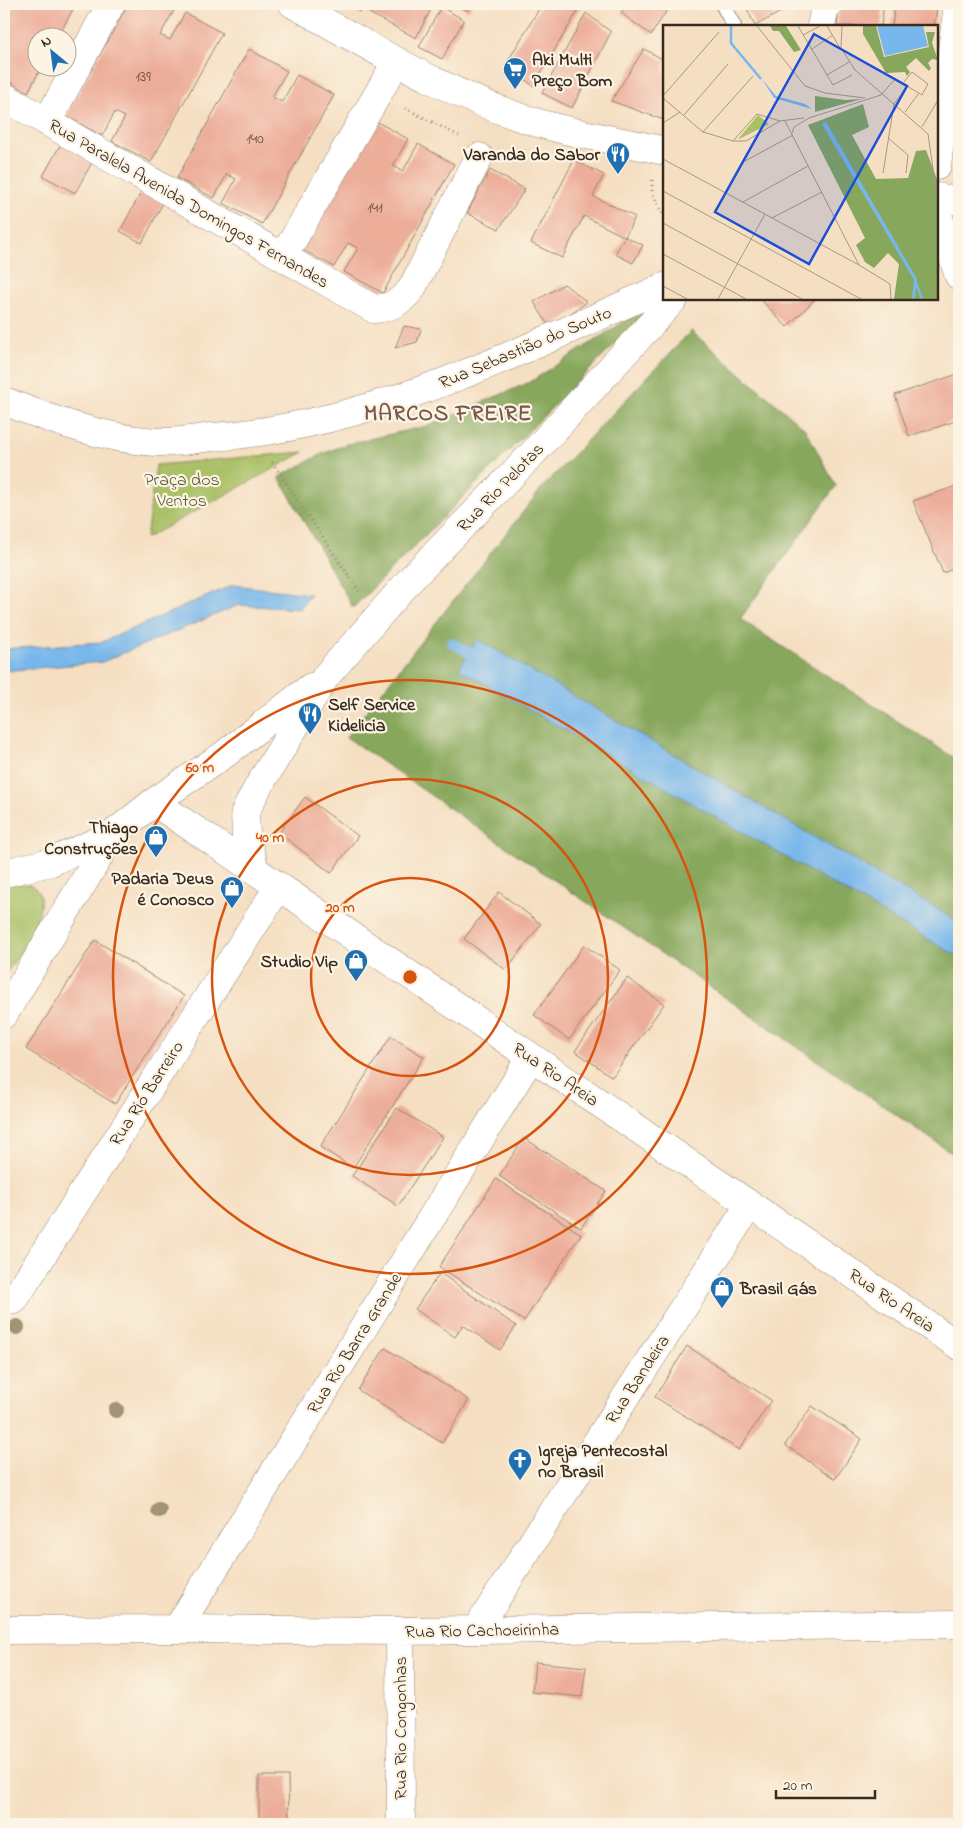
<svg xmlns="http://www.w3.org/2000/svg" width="963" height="1828" font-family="'Indie Flower',sans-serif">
<rect width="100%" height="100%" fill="#fcf5e5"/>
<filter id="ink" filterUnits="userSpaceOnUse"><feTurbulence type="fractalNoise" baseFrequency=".02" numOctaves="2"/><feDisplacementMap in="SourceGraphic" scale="10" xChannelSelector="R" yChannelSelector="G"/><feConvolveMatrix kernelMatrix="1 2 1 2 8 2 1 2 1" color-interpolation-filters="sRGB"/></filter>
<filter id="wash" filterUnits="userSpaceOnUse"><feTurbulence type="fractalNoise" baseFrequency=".0096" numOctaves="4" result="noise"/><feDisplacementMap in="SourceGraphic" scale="20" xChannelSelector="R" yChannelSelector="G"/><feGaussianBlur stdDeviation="1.12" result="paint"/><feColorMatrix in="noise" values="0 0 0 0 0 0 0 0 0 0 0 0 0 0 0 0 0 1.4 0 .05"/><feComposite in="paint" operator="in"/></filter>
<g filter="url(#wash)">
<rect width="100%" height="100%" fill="#f5dfc2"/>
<!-- green -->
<path fill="#aac167" stroke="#727642" d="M304,452l-158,86 10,-73z
M4,883c8,1 24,-1 31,5 20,18 -21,73 -31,89z"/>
<!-- forest -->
<path fill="#87a75c" stroke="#61683d" d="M661,298l-308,310 -74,-131 43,-23 25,-10 80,-18 103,-44z
M691,331l114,98 31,57 -96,133 219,142v397l-613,-421 195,-248z"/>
<!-- water -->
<path fill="#78b7eb" stroke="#5a7084" d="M233,585l77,9 -10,15 -61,-4 -137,57 -98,9v-22l98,-7z
M477,639l482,283v35l-500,-288z"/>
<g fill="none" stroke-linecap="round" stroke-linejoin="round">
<!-- stream -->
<path stroke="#78b7eb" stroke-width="10" d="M452,643l28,16"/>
</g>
<g id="blocks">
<!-- building -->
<path fill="#ecad99" d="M4,4h72l-19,34h-19v30h3l-13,24 -24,-13z
M128,4h39l8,5 -15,26 10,5 15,-27 37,20 -71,129 -39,-21 13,-24 -10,-5 -13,24 -36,-20z
M347,4h17l-5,8z
M374,4h52l6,3 -16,31 -47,-25z
M454,4h18l-3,7z
M542,4h40l-49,82 -27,-22z
M627,4h44l-20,31 -30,-22z
M745,4h50l-40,22z
M840,4h44l-3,22h-44z
M895,4l42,4 -3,18h-42z
M441,7l23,13 -22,39 -23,-12z
M586,13l25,19 -39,76 -30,-15z
M249,49l38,22 -15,26 10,5 15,-27 37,20 -72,129 -39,-21 13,-24 -9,-5 -13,24 -37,-20z
M644,49l20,11v60l-53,-19z
M959,69v86l-12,-1z
M370,118l38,21 -15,27 10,5 15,-27 36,20 -71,129 -39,-21 14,-24 -10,-5 -14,24 -36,-20z
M63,140l32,17 -20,36 -32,-17z
M574,160l30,15 -11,21 42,21 -10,20 18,8 -10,18 -18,-9 10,-17 -41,-21 -22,42 -31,-15z
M490,170l35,19 -26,40 -32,-16z
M145,185l21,12 -24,46 -22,-12z
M564,284l23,18 -37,26 -16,-26z
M766,299h49l-28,28 -24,-25z
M404,326l17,3 -4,13 -22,6z
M958,374l1,46 -50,16 -14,-41z
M959,485v81l-16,7 -30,-72z
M305,797l53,39 -27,37 -52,-40z
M499,892l42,32 -35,46 -42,-31z
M95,940l89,56 -69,108 -89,-55z
M584,945l36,25 -51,70 -35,-25z
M627,978l37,26 -52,73 -37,-26z
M391,1036l33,21 -71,111 -33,-21z
M397,1108l46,29 -45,69 -46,-30z
M524,1138l82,53 -25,37 -82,-52z
M496,1179l85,55 -57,87 -85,-54z
M440,1273l76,53 -16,24 -37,-25 -8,12 -40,-28z
M687,1346l84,54 -32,50 -84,-53z
M385,1348l84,52 -27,43 -84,-53z
M812,1406l50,33 -27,40 -50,-34z
M535,1662l51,5 -4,30 -50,-5z
M259,1776h29l1,48h-30z"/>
</g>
</g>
<g filter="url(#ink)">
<use href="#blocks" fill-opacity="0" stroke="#988470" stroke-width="1"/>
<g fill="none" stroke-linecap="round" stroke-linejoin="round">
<!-- lane casing -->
<g stroke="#988470" stroke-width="16">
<path id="lane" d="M722,4l12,22"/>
</g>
<!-- street casing -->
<g stroke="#988470" stroke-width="29">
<path id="street" d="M821,26l4,-18 4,-4
M4,97l370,212c17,-1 26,-7 37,-19l68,-133
M47,122l64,-118
M937,165l21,-161
M937,212l22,64
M283,257l114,-196
M4,401c47,19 101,38 152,41 19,1 38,-3 57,-5 160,-11 306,-86 451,-150
M154,802l805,544
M255,870l-9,-34 -1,-24 13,-25 68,-111 84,-96 123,-127 141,-154
M4,873l47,-11 61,-27
M4,1014l108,-179 42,-33 71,-48 86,-67
M14,1300l265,-414
M177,1629l354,-572
M4,1630l173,-1 223,2 559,-7
M476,1630l274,-426
M400,1631l1,193"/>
</g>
<!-- secondary casing -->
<g stroke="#988470" stroke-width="29">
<path id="secondary" d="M293,4c79,43 158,93 245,119 41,12 85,18 126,28
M937,197l22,4"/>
</g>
<!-- path -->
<path stroke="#988470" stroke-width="3" stroke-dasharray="1 4" stroke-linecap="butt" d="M405,108l54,28
M652,180v13l12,23
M272,462l87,129"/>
<!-- lane -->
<use href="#lane" stroke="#fff" stroke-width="14"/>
<!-- street -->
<use href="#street" stroke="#fff" stroke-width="28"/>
<!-- secondary -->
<use href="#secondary" stroke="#fff" stroke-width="28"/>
</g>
<!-- trees -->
<g fill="#a19474">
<circle cx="17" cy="1327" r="8"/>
<circle cx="116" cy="1410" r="8"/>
<circle cx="159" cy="1510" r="8"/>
</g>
</g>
<!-- distance rings -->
<g fill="none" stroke="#d7540e" stroke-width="2.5">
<circle cx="410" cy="977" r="99"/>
<circle cx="410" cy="977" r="198"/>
<circle cx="410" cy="977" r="297"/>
</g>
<!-- icons -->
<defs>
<g id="supermarket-pin" transform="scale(1.25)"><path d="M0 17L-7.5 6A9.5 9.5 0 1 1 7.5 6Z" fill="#1f6fb2" stroke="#fcf5e5"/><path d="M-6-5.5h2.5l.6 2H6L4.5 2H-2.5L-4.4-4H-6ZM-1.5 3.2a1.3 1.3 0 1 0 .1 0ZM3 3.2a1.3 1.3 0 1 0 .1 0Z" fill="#fff"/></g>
<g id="restaurant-pin" transform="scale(1.25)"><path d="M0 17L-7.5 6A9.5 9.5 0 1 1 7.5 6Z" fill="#1f6fb2" stroke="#fcf5e5"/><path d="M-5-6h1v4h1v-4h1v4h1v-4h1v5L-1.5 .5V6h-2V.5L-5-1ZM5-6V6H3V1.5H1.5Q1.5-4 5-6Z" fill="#fff"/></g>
<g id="shop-pin" transform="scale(1.25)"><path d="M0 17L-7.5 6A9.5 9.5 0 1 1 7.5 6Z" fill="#1f6fb2" stroke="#fcf5e5"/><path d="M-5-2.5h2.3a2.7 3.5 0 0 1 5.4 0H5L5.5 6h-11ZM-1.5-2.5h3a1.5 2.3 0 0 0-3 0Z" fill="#fff"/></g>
<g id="church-pin" transform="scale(1.25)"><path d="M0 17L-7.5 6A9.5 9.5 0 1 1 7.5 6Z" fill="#1f6fb2" stroke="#fcf5e5"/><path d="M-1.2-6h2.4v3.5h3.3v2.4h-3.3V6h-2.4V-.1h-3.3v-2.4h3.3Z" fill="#fff"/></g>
</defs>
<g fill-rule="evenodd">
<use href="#supermarket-pin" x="515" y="69"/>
<use href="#restaurant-pin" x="618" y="154"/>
<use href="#restaurant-pin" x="310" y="714"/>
<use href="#shop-pin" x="156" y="837"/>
<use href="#shop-pin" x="232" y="888"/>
<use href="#shop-pin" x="356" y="961"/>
<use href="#shop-pin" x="722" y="1288"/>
<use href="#church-pin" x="520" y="1460"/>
</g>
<g text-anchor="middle" stroke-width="4.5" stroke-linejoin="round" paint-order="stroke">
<!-- number labels -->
<g font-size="15" fill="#674b3d">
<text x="143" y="81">139</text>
<text x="255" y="143">140</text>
<text x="375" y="212">141</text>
</g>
<!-- poi labels -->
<g font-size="18" font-weight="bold" fill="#3b2a1e" stroke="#fcf5e5" text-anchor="start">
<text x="532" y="65">Aki Multi<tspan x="532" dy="21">Preço Bom</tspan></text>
<text x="600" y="160" text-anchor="end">Varanda do Sabor</text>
<text x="328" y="710">Self Service<tspan x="328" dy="21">Kidelicia</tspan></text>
<text x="138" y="833" text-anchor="end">Thiago<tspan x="138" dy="21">Construções</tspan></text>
<text x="214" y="884" text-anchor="end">Padaria Deus<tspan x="214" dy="21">é Conosco</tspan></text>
<text x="338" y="967" text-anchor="end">Studio Vip</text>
<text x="740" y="1294">Brasil Gás</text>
<text x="538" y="1456">Igreja Pentecostal<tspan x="538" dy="21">no Brasil</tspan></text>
</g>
<!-- street labels -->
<g font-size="18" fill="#3b2a1e" stroke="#fcf5e5">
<text transform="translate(189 203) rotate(30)" y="6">Rua Paralela Avenida Domingos Fernandes</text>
<text transform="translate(525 347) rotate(-23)" y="6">Rua Sebastião do Souto</text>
<text transform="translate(500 487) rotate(-46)" y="6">Rua Rio Pelotas</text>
<text transform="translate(556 1074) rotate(34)" y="6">Rua Rio Areia</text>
<text transform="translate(146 1093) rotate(-57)" y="6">Rua Rio Barreiro</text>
<text transform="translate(892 1300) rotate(34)" y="6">Rua Rio Areia</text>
<text transform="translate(354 1343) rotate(-58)" y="6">Rua Rio Barra Grande</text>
<text transform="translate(637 1379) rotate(-57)" y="6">Rua Bandeira</text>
<text transform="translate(482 1630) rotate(-1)" y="6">Rua Rio Cachoeirinha</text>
<text transform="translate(400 1728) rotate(-90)" y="6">Rua Rio Congonhas</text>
</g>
<!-- park labels -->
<g font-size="18" fill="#5c5734" stroke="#fcf5e5">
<text x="182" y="485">Praça dos<tspan x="182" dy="21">Ventos</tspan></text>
</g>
<!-- district labels -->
<g font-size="22" font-weight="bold" letter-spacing="1" fill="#795849" stroke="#fcf5e5">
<text x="448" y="420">MARCOS FREIRE</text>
</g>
</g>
<!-- overview -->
<g transform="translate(663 25)">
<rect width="275" height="275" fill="#f5dfc2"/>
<path d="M95,90l11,9 -30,15v-1z" fill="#aac167"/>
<path d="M107,1h16l15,24 -7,2 -15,-21h-6zM200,1h13l8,31 45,-10 -3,-15h9l-3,11 6,17 -6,-1 -4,4 3,5 -2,3 -13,-13 -10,9 4,5 -3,4 -2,-4 -19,1 -23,-39zM152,71l30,4 17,-1 -47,13zM200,79l6,23 -17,8 24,44 32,-1 8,-27 10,-1 12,32v117h-44l5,-35 -11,-11 -14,15 -9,-6 -9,-17 9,-7 -57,-113z" fill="#87a75c"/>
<path d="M214,1h46l5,20 -43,10zM99,54l14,17 29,8 7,5 -38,-11zM163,97l91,157 -2,20h-3l2,-19 -92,-156z" fill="#78b7eb"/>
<path fill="none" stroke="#78b7eb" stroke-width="2.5" d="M68,1v17l30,36M253,258l6,16"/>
<path fill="none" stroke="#ab9780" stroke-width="1" d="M94,1l48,60 20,7 40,5M135,1l35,59 19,-10M164,1l13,22M179,1l-1,22 14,22 73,64 10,69M140,10l17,-9M149,24l21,-14M164,50l22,-13M0,71l56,-64M0,73l40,34 30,9h13l34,-20 24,-3M242,87l14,-19M21,90l44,-51M122,96l74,144M0,98l17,-11M259,102l16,-27M40,107l50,-56M129,108l2,-6 15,-9 72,-23 14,-16 27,16 6,-11 -16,-12 -8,10M225,113l20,17 -2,18M70,116l24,-27 23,7M0,134l196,106 31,19 1,15M82,136l48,-26M220,148l11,-69 14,-19M0,166l198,108M80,177l65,-36M109,193l50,-26M0,198l139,76M0,229l83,45M0,261l24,13M55,274l47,-85"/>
<path fill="#1d4ed8" fill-opacity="0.15" stroke="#1d4ed8" stroke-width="2.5" d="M151,9l93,52 -98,178 -94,-52z"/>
<rect width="275" height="275" fill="none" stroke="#3b2a1e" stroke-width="2.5"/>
</g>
<circle cx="410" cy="977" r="8" fill="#d7540e" stroke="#fcf5e5" stroke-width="2.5"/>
<g font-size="15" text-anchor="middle" font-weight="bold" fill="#d7540e" stroke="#fcf5e5" stroke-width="4.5" stroke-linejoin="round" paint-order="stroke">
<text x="200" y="772">60 m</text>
<text x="270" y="842">40 m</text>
<text x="340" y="912">20 m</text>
</g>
<!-- margin -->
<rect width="963" height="1828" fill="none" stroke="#fcf5e5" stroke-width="20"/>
<!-- north arrow -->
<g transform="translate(52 52) rotate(331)"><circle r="24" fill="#fcf5e5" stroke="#afa495"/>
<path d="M0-4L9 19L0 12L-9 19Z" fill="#1f6fb2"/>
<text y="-8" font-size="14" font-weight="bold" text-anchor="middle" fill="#3b2a1e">N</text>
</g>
<!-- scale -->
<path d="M776 1790v8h99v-8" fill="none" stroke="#3b2a1e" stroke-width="2.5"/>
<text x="783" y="1790" font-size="15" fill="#3b2a1e" stroke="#fcf5e5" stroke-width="4" paint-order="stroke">20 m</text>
</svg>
